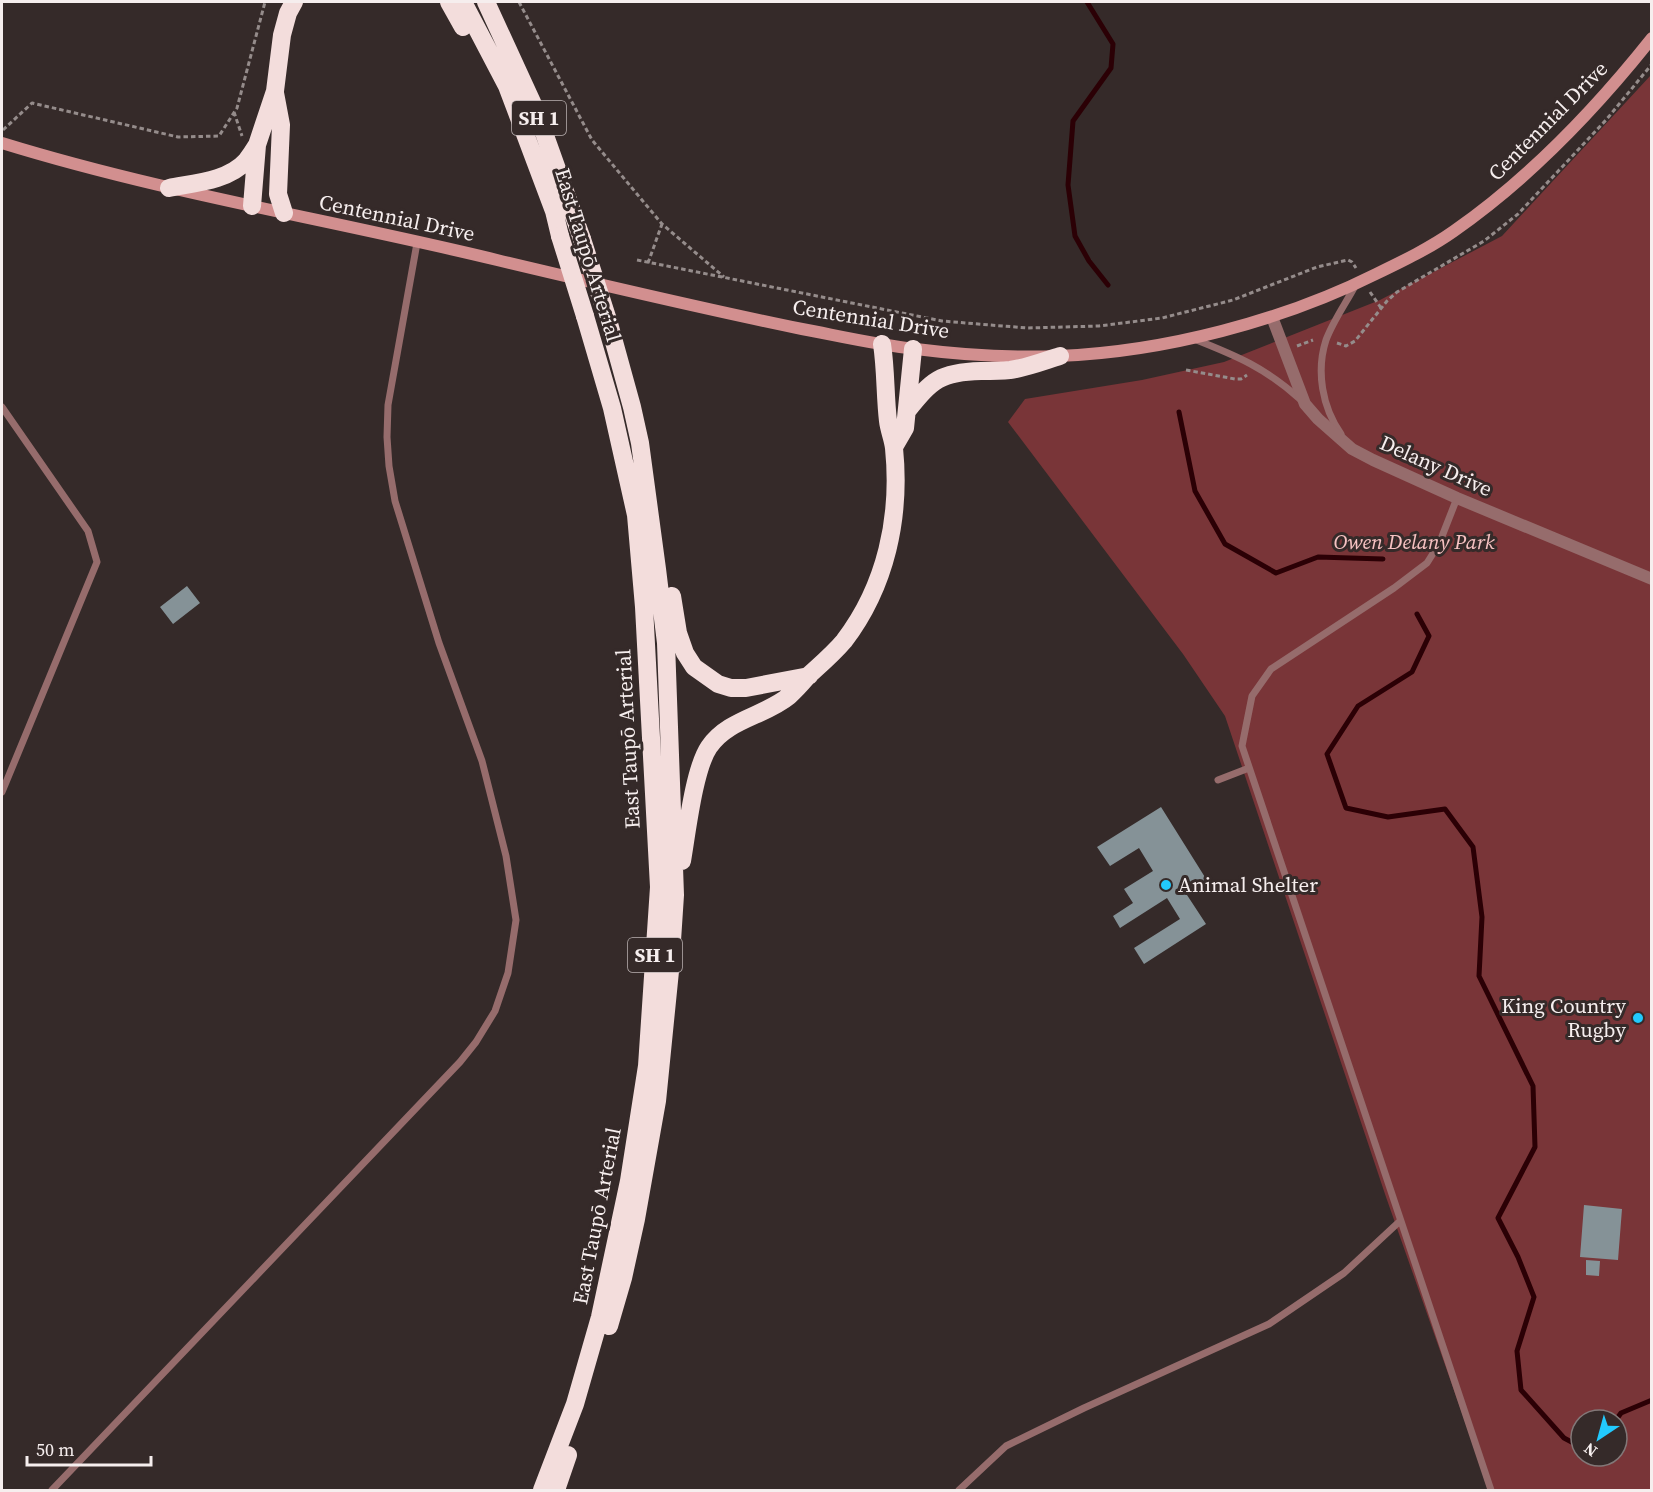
<svg xmlns="http://www.w3.org/2000/svg" width="1653" height="1492" font-family="'Source Serif 4',serif">
<rect width="100%" height="100%" fill="#352a29"/>
<!-- green -->
<path fill="#793538" fill-rule="evenodd" d="M1651,75v1415h-162l-103,-293 -161,-481 -42,-62 -175,-232 17,-23 117,-19 82,-18 156,-62 122,-64zM1581,1420h36v36h-36z"/>
<g fill="none" stroke-linecap="round" stroke-linejoin="round">
<!-- stream -->
<path stroke="#2b0005" stroke-width="5" d="M1087,2l26,42 -2,24 -38,53 -5,64 7,51 14,25 19,24
M1179,412l16,79 30,53 51,29 42,-16 65,2
M1417,614l12,22 -17,36 -54,34 -31,48 19,54 42,9 57,-8 28,38 9,70 -3,59 54,110 2,61 -37,71 20,39 16,40 -17,54 4,39 43,48 17,9
M1616,1420l5,-7 31,-13"/>
</g>
<!-- building -->
<path fill="#859297" d="M187,586l13,17 -27,21 -13,-17z
M1161,807l47,75 -21,13 19,29 -62,40 -10,-16 46,-29 -13,-21 -47,30 -7,-12 20,-13 -9,-14 29,-18 -14,-23 -29,18 -13,-19z
M1584,1205l38,4 -4,51 -38,-3z
M1586,1260l14,1 -1,15 -13,-1z"/>
<g fill="none" stroke-linecap="round" stroke-linejoin="round">
<!-- path -->
<path stroke="#958c8b" stroke-width="3" stroke-dasharray="4.5 3" stroke-linecap="butt" d="M519,2l73,138 70,84 62,53
M234,112l8,24
M3,130l29,-27 146,34 41,-1 18,-28 28,-106
M637,260l305,61 85,7 72,-2 63,-8 71,-18 84,-33 31,-7 4,2 4,6
M648,263l14,-39
M1370,292l11,16
M1337,343l9,3 9,-5 32,-40 10,-9 87,-51 34,-27 88,-94 46,-56
M1297,346l16,-6
M1186,370l49,9h6l6,-4"/>
<!-- lane -->
<path stroke="#966c6c" stroke-width="7" d="M1194,339c43,17 72,29 107,61
M2,407l86,124 9,31 -95,230
M1341,434c-19,-27 -25,-63 -15,-94 7,-19 20,-37 29,-54
M1457,498l-18,46 -12,19 -33,25 -123,81 -19,27 -10,50 249,744
M1218,780l31,-12
M52,1490l408,-428 16,-20 19,-31 13,-38 8,-53 -10,-64 -24,-95 -43,-118 -44,-142 -6,-35 -2,-29 1,-32 29,-162
M959,1490l47,-44 78,-38 185,-84 75,-51 56,-52"/>
<!-- street -->
<path stroke="#966c6c" stroke-width="12" d="M1272,317l33,87 13,15 34,30 21,11 84,38 195,81"/>
<!-- secondary -->
<path stroke="#d28f8f" stroke-width="12" d="M2,143c162,50 330,77 495,117 101,24 202,48 305,69 37,7 75,16 114,20 47,6 95,9 142,7 106,-4 224,-35 318,-82 27,-13 54,-26 78,-43 76,-53 140,-120 198,-193"/>
<!-- highway -->
<path stroke="#f3dddc" stroke-width="18" d="M449,2l14,25
M463,2l44,84 47,125 6,25
M486,2l51,111 45,126
M275,93l6,32 -3,69 6,19
M169,188c25,-5 59,-7 77,-27 4,-5 8,-11 11,-16
M252,206l5,-61 18,-54 7,-56 6,-22 6,-11
M608,320l24,87 8,36 17,126 9,74 9,252 -5,76 -13,130 -21,118 -13,59 -14,48
M907,411c25,-31 33,-39 74,-40 10,0 19,0 29,-1 16,-2 34,-9 50,-14
M894,447l11,-19 8,-79
M672,596l6,37 7,20 9,14 24,17 13,4h15l63,-12
M682,861c5,-29 12,-92 27,-114 19,-28 56,-31 80,-51 7,-6 13,-13 19,-20 12,-11 25,-22 36,-35 42,-55 57,-124 50,-193 -1,-9 -5,-18 -6,-27 -3,-25 -2,-51 -6,-77
M542,1490l33,-86 25,-87 29,-136 18,-115 12,-179 -15,-280 -8,-92 -24,-107 -27,-92
M556,1490l12,-35"/>
<!-- highway-bridge -->
<path stroke="#f3dddc" stroke-width="18" d="M560,236l25,80
M582,239l26,81"/>
</g>
<!-- markers -->
<g fill="#22c9fd" stroke="#352a29" stroke-width="2">
<circle cx="1166" cy="885" r="6"/>
<circle cx="1638" cy="1018" r="6"/>
</g>
<g text-anchor="middle" stroke-width="6" stroke-linejoin="round" paint-order="stroke">
<!-- shield labels -->
<g fill="#352a29" stroke="#bcb3b3" stroke-width="1.5">
<rect x="512" y="101" width="54" height="34" rx="4.5"/>
<rect x="628" y="938" width="54" height="34" rx="4.5"/>
</g>
<g font-size="20" font-weight="bold" fill="#f6eeee">
<text x="539" y="125">SH 1</text>
<text x="655" y="962">SH 1</text>
</g>
<!-- street labels -->
<g font-size="21" fill="#f6eeee" stroke="#352a29">
<text transform="translate(1548 121) rotate(-45)" y="7">Centennial Drive</text>
<text transform="translate(397 218) rotate(12)" y="7">Centennial Drive</text>
<text transform="translate(588 255) rotate(73)" y="7">East Taupō Arterial</text>
<text transform="translate(871 319) rotate(9)" y="7">Centennial Drive</text>
<text transform="translate(1436 466) rotate(24)" y="7">Delany Drive</text>
<text transform="translate(628 739) rotate(-93)" y="7">East Taupō Arterial</text>
<text transform="translate(597 1216) rotate(-79)" y="7">East Taupō Arterial</text>
</g>
<!-- park labels -->
<g font-size="21" font-style="italic" fill="#f7c2c2" stroke="#352a29">
<text x="1414" y="549">Owen Delany Park</text>
</g>
<!-- poi labels -->
<g font-size="21" fill="#f6eeee" stroke="#352a29" text-anchor="start">
<text x="1178" y="892">Animal Shelter</text>
<text x="1626" y="1013" text-anchor="end">King Country<tspan x="1626" dy="24">Rugby</tspan></text>
</g>
</g>
<!-- border -->
<rect width="1653" height="1492" fill="none" stroke="#f6eeee" stroke-width="6"/>
<!-- north arrow -->
<g transform="translate(1599 1438) rotate(216)"><circle r="28" fill="#352a29" stroke="#827878" stroke-width="1.5"/>
<path d="M0-4.5L10 22L0 15L-10 22Z" fill="#22c9fd"/>
<text y="-9" font-size="16" font-weight="bold" text-anchor="middle" fill="#f6eeee">N</text>
</g>
<!-- scale -->
<path d="M27 1456v9h124v-9" fill="none" stroke="#f6eeee" stroke-width="3"/>
<text x="36" y="1456" font-size="18" fill="#f6eeee" stroke="#352a29" stroke-width="4.5" paint-order="stroke">50 m</text>
</svg>
